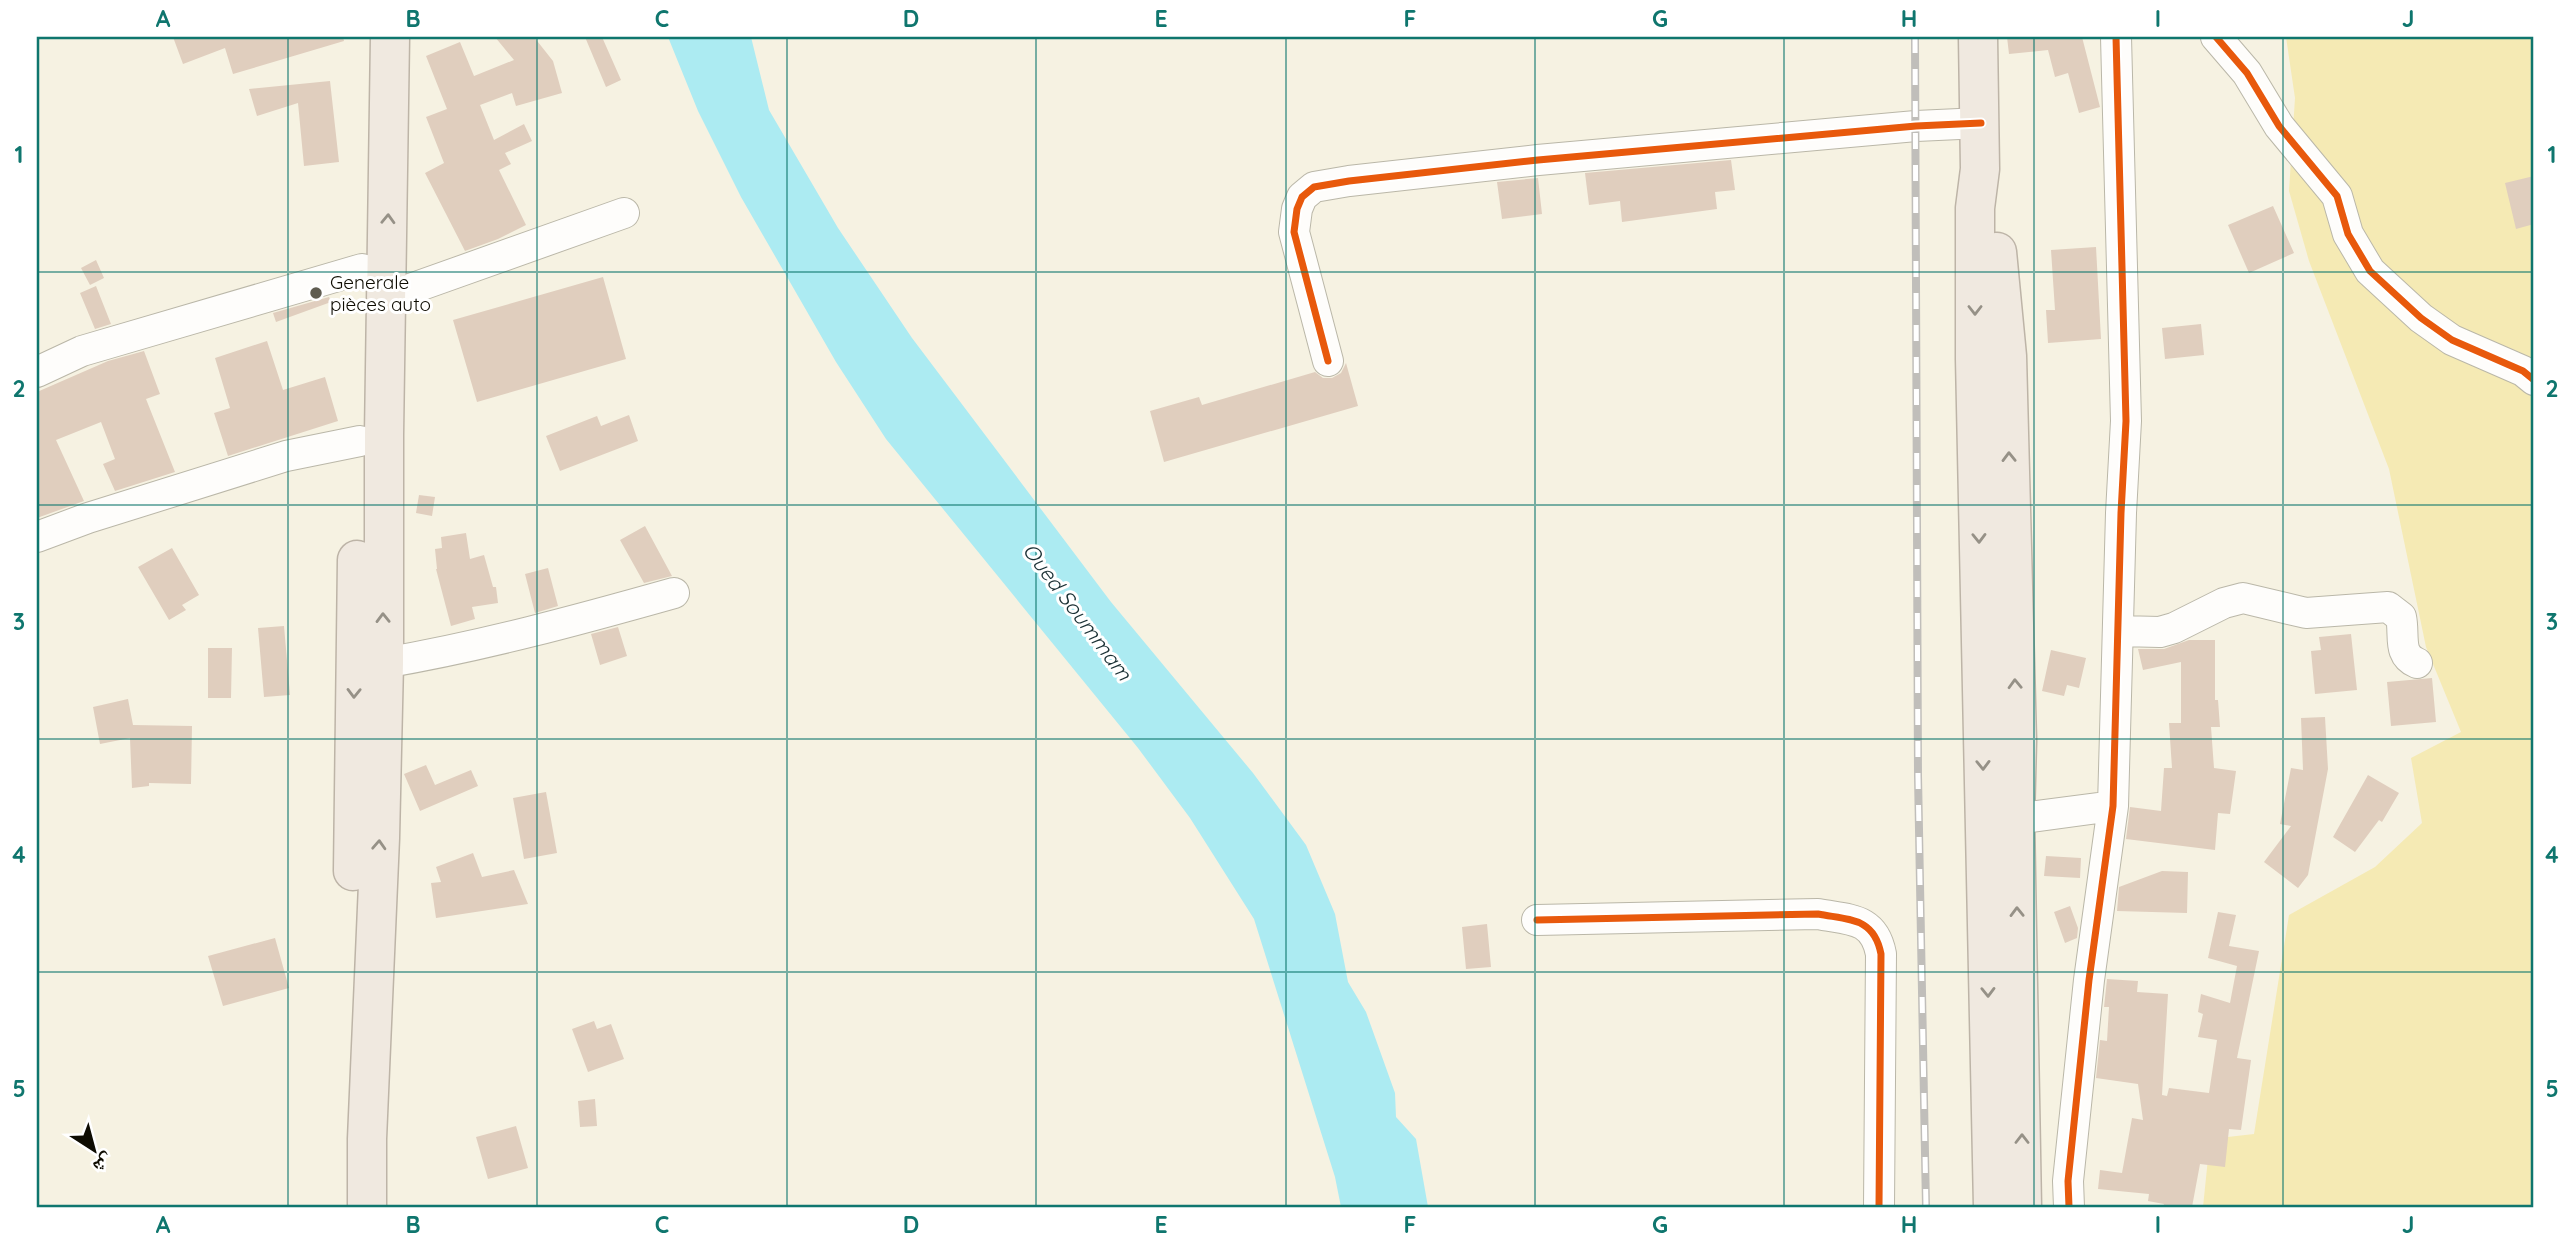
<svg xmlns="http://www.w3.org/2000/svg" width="2571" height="1244" font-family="Quicksand,'Noto Naskh Arabic',sans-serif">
<rect width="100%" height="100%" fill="#f6f2e2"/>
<!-- green -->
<path fill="#f5eab4" d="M2286,37h248v1170h-331l7,-68 44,-5 35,-219 86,-48 47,-44 -11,-65 50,-26 -35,-85 -37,-178 -80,-208 -20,-70 6,-93z"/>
<!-- water -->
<path fill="#acebf2" d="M668,37h83l18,73 69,118 74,110 199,264 142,171 53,72 29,69 13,68 18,30 29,81 1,24 20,22 12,68h-87l-6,-30 -81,-258 -64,-101 -52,-70 -252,-309 -50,-77 -95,-165 -43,-86z"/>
<!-- building -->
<path fill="#e0cebe" d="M173,37h170l1,4 -111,33 -8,-26 -42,16z
M495,37h39l19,24 9,32 -46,13 -4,-13 -32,12 14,35 30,-16 8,17 -27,12 6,11 -12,6 27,55 -28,14 -33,12 -40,-78 19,-10 -18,-46 21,-8 -21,-53 34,-14 14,34 40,-16z
M585,37h17l19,43 -15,7z
M2007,37h75l18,70 -21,6 -11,-40 -13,4 -7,-27 -39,4z
M330,81l9,81 -35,4 -6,-63 -41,13 -8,-27z
M1731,160l4,30 -20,2 2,17 -95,13 -2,-21 -31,4 -4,-32z
M2534,176v48l-18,5 -11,-46z
M1538,178l4,36 -40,5 -5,-37z
M2273,206l21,47 -45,20 -21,-48z
M2096,247l5,92 -53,4 -2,-33h9l-4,-60z
M96,260l8,18 -14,7 -9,-17z
M603,277l23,82 -149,43 -24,-82z
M96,286l15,38 -16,5 -15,-36z
M329,297l2,5 -55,20 -3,-9z
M2201,324l3,31 -39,4 -3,-31z
M267,341l16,49 42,-13 13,44 -110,35 -14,-43 16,-5 -15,-50z
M144,351l16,43 -14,5 29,73 -60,19 -12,-27 12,-5 -14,-37 -45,18 28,61 -47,17v-126l71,-31z
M1346,363l12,43 -194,56 -14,-51 49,-14 3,8 113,-33 8,6h9l9,-5z
M629,415l9,26 -78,30 -14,-35 51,-20 4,10z
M419,495l16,2 -3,19 -16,-3z
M645,526l27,50 -28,7 -24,-43z
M466,533l4,26 14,-4 9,32h3l2,16 -26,4 3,12 -24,7 -15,-57h1l-2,-20 7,-1 -1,-11z
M172,548l27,47 -17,10 4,5 -17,10 -31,-53z
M548,568l10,38 -23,7 -10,-39z
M284,626l6,69 -26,2 -6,-69z
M618,627l9,29 -27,9 -9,-31z
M2351,634l6,56 -42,4 -4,-43 10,-1 -2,-13z
M2189,640h26v60h3l2,27h-9l3,41 22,3 -6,43 -12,-1 -3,37 -89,-11 4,-32 31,4 3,-43h8l-3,-45h12v-61l-38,8 -5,-21h26z
M208,648h24l-1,50h-23z
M2051,650l35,8 -7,30 -12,-3 -3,11 -22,-5z
M2432,678l4,44 -45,4 -4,-44z
M128,699l5,26 59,1 -1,58 -42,-1v3l-17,2 -2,-50 -30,6 -7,-37z
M2325,717l3,52 -20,106 -10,13 -34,-26 27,-36 -11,-2 11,-56 12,2 -2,-52z
M426,765l9,20 36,-15 7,16 -58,25 -16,-37z
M2368,775l31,18 -17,29 -3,-2 -24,32 -22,-15z
M546,792l11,61 -33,6 -11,-61z
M473,853l9,24 32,-7 14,34 -92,14 -5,-35 10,-1 -5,-15z
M2046,856l35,2 -1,20 -36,-2z
M2162,871l26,1 -1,41 -70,-2 2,-24z
M2070,906l8,22 -1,10 -12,5 -11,-31z
M2218,912l18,3 -7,31 30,5 -22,107 14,2 -10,70 -12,-1 -4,38 -25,-3 -8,43h-29l1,-3 -16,-3 1,-7 -51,-5 2,-19 22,3 10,-55 11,2 -5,-36 -42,-6 4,-38 7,1 2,-34h-5l3,-28 31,2 -1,11 31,2 -6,101 5,1 2,-8 40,5 8,-53 -19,-3 5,-23 -5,-2 3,-18 29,9 7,-37 -29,-8z
M1487,924l4,43 -25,2 -4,-42z
M275,938l14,50 -66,18 -15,-50z
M594,1021l3,8 14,-5 13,35 -36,13 -16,-43z
M595,1099l2,27 -17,1 -2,-26z
M516,1126l12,42 -40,11 -12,-42z"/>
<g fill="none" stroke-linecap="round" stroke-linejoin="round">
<!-- minor casing -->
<g stroke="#bab7a8" stroke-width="32">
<path id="minor" d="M2216,37l31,36 32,53 58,70 11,38 22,37 51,47 31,22 71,31 11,9
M385,298l239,-85
M1328,361l-34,-129 3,-23 5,-12 12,-10 35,-6 189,-21 378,-34 65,-3
M37,372l45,-21 280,-82
M37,537l51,-19 198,-62 74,-15
M2119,631l41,1 14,-4 50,-25 19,-5 63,15 82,-6 13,10c4,18 -4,38 16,46
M384,663c99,-17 194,-43 290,-70
M2015,819l98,-13
M1537,920l281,-6c31,6 56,3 63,40l-2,253
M2069,1207l-1,-26 21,-201 24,-174 8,-293 5,-92 -10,-384"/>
</g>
<!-- highway casing -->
<g stroke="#bdb4a7" stroke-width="41">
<path id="highway" d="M1978,37l2,132 -5,39v151l18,848
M1997,252l10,104 10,385 -2,78 7,388
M353,871l4,-311
M367,1207v-68l13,-301 4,-175v-228l6,-398"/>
</g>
<!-- minor -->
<use href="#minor" stroke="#fefdfb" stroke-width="30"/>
<!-- highway -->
<use href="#highway" stroke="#f0e9e0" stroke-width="38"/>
<!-- rail casing -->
<g stroke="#c0beba" stroke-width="8">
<path id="rail" d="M1915,37l3,739 8,431"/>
</g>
<!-- rail -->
<use href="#rail" stroke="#fff" stroke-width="5" stroke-dasharray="16" stroke-linecap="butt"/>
<!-- cycleway casing -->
<g stroke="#fff" stroke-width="11">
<path id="cycleway" d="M2216,37l31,36 32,53 58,70 11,38 22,37 51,47 31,22 71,31 11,9
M1328,361l-34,-129 3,-23 5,-12 12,-10 35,-6 189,-21 378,-34 65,-3
M1537,920l281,-6c31,6 56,3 63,40l-2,253
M2069,1207l-1,-26 21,-201 24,-174 8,-293 5,-92 -10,-384"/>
</g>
<!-- cycleway -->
<use href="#cycleway" stroke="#e8590c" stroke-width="7"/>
</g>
<!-- one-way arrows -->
<defs><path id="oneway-chevron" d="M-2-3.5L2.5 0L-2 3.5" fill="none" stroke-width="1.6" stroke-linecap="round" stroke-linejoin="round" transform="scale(1.75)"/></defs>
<g stroke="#969187">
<use href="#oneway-chevron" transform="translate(388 219) rotate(-88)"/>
<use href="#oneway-chevron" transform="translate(1975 310) rotate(90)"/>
<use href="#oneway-chevron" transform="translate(2009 457) rotate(-91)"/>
<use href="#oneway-chevron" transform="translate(1979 538) rotate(89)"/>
<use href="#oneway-chevron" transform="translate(383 618) rotate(-91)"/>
<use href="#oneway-chevron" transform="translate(2015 684) rotate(-92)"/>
<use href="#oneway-chevron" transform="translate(354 693) rotate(91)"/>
<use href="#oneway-chevron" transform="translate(1983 765) rotate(89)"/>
<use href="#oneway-chevron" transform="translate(379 845) rotate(-87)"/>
<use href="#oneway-chevron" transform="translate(2017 912) rotate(-91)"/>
<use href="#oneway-chevron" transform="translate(1988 992) rotate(89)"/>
<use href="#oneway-chevron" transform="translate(2022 1139) rotate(-90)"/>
</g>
<!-- grid -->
<path fill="none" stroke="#0f766e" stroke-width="2" stroke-opacity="0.55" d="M288,37v1170M537,37v1170M787,37v1170M1036,37v1170M1286,37v1170M1535,37v1170M1784,37v1170M2034,37v1170M2283,37v1170M37,272h2497M37,505h2497M37,739h2497M37,972h2497"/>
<!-- markers -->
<circle fill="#5f5c50" stroke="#fff" stroke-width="2.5" cx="316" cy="293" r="7"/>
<g text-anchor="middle" stroke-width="6" stroke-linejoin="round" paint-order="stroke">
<!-- poi labels -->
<g font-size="19" fill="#0e0c02" stroke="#fff" text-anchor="start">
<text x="330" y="289">Generale<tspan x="330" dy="22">pièces auto</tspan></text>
</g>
<!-- water labels -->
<g font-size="21" font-style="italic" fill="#1a3034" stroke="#fff">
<text transform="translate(1077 612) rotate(53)" y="7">Oued Soummam</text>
</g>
</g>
<!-- border -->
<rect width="2571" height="1244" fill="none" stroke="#ffffff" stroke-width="77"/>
<!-- north arrow -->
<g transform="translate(94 1150) rotate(144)" stroke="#ffffff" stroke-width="5" paint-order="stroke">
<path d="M0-5L12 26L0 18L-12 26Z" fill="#0e0c02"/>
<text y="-10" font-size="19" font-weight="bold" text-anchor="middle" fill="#0e0c02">ش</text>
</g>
<rect x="38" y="38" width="2494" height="1168" fill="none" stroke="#0f766e" stroke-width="2.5"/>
<g font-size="23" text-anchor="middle" font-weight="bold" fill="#0f766e">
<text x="163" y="27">A</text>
<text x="413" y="27">B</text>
<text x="662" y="27">C</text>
<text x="911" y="27">D</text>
<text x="1161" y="27">E</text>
<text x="1410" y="27">F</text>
<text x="1660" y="27">G</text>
<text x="1909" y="27">H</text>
<text x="2158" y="27">I</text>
<text x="2408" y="27">J</text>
<text x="19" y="163">1</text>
<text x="2552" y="163">1</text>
<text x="19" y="397">2</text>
<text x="2552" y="397">2</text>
<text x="19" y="630">3</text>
<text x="2552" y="630">3</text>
<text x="19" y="863">4</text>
<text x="2552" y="863">4</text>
<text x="19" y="1097">5</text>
<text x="2552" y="1097">5</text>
<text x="163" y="1233">A</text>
<text x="413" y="1233">B</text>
<text x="662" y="1233">C</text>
<text x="911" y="1233">D</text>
<text x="1161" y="1233">E</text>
<text x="1410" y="1233">F</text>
<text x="1660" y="1233">G</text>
<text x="1909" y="1233">H</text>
<text x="2158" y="1233">I</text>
<text x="2408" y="1233">J</text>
</g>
</svg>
